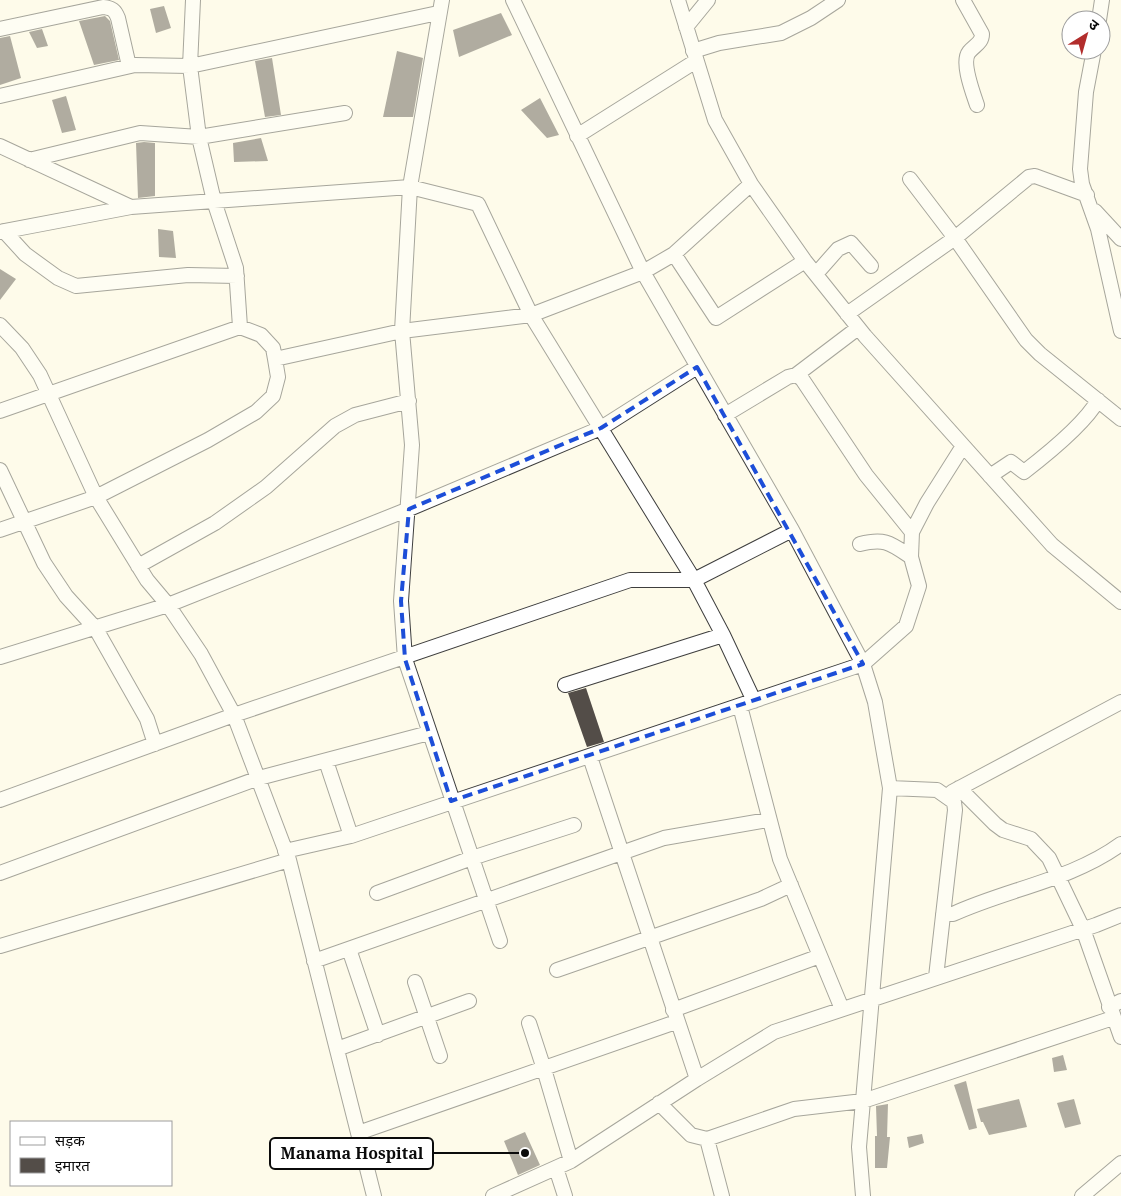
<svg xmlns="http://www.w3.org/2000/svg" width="1121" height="1196" font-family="'Noto Serif','Noto Sans Devanagari',serif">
<rect width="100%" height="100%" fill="#fefbea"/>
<!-- building -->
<path fill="#534d48" d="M164,6l7,22 -15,5 -6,-24z
M501,13l11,22 -53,22 -6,-27z
M105,16l5,5 9,39 -25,5 -15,-44z
M42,29l6,17 -11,2 -8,-16z
M10,36l11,42 -21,7v-47z
M397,51l26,7 -10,59h-30z
M272,58l9,57 -16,2 -10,-56z
M66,96l10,34 -14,3 -10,-33z
M540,98l19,37 -12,3 -26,-28z
M261,138l7,23 -34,1 -1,-19z
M144,142l11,1v53l-17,2 -2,-55z
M158,229l15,2 3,27 -17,-1z
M0,269l16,10 -16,21z
M586,688l18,54 -17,5 -19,-54z
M1063,1055l4,15 -13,2 -2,-14z
M966,1081l11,47 -8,2 -15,-45z
M1019,1099l8,28 -38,8 -6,-13h-2l-4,-13z
M1074,1099l7,25 -16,4 -8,-25z
M888,1104l-1,33h3l-3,31h-12v-32h2l-1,-30z
M525,1132l15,33 -22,10 -14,-34z
M922,1134l2,9 -15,5 -2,-11z"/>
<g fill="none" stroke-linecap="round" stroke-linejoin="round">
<!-- minor casing -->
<g stroke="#3e3e3e" stroke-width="16">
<path id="minor" d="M193,0l-3,66 9,71 15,64 22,67 4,59
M442,0l-32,187 -8,144 10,114 -11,156 4,58 95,282
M513,0l130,272 149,258 71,134 12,38 15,86 -31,359 4,49
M678,0l37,120 36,64 54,77 60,75 187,209 69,57
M963,0l19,34c0,9 -7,11 -13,18 -8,10 4,41 8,53
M1099,20l3,-20
M686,27l22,-27
M0,29l103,-22c9,1 12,3 15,11l11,48
M1094,50l-8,42 -6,77 2,15 16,45 23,102
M693,51l26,-8 62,-10 30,-15 27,-18
M0,96l135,-31 55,1 248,-53
M577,136l119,-75
M0,146l131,61
M29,160l111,-27 59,4 146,-24
M910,179l45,59 71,102 14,14 81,65
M1095,211l26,28
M4,231l21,23 33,24 18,8 112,-11 49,1
M0,232l131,-25 279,-20 68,17 53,111 163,265 29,55 31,66
M674,254l42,64 89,-57
M816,274l22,-25 13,-6 20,23
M847,314l108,-76 74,-61 6,-1 52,19
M0,325l22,23 18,27 56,122 51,83 21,25 33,49 33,61 55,145 85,336
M275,359l127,-28 129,-16 112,-43 31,-18 77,-70
M796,375l62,-47
M0,411l240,-84 21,8 12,13 2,11 3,18 -5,19 -17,16 -48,28 -112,57 -96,33
M725,415l63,-38 8,-2 6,4 64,96 46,57
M0,470l44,93 22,33 30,33 51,90 8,25
M990,476l21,-14 13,10c22,-17 61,-48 74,-72
M860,544c25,-6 30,-1 51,13
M138,566l77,-43 51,-36 69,-61 20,-11 54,-14
M0,657l168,-52 241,-96 192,-81 96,-61
M565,685l158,-50
M740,706l40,153 62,150
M590,757l107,322
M326,761l25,75
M890,788l47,2 17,12 1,8 -19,167
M959,788l36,36 8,6 28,9 18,19 34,71 38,108
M952,792l169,-90
M0,800l234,-85 396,-135h64l98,-50
M285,851l66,-15 512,-172 43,-38 13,-40 -8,-29 1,-25 15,-29 36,-57
M0,873l259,-95 170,-45
M377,893l95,-35 102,-33
M943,914h10c54,-25 119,-34 168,-70
M0,946l289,-86
M349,949l29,86
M314,961l350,-123 104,-18
M557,970l204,-71 30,-14
M415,982l25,74
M1109,1007l12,-6
M673,1010l147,-54
M529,1023l15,46 27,92
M337,1049l132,-48
M659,1103l32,32 16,4 87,-30 69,-8 250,-83
M358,1133l318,-111
M707,1139l15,57
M556,1168l9,28
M493,1196l78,-35 126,-82 77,-47 322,-107 25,-10
M1082,1196l39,-33"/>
</g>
<!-- minor -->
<use href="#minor" stroke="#fff" stroke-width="14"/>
</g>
<!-- marked area -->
<path d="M0 0H1121V1196H0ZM697,367l166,297 -412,137 -46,-142 -4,-58 8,-92 192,-81z" fill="#fefbea" fill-opacity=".55" fill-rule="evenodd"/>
<path fill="none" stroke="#1d4ed8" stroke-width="4" stroke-dasharray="10 6" stroke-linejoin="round" d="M697,367l166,297 -412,137 -46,-142 -4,-58 8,-92 192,-81z"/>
<!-- callouts -->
<path fill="none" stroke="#0b0b0b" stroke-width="2" d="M525 1153L433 1153"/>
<circle fill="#0b0b0b" stroke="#fff" stroke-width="2" cx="525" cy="1153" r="5"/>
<rect fill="#fff" stroke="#0b0b0b" stroke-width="2" x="270" y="1138" width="163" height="31" rx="5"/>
<g font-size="16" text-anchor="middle" font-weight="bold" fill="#0b0b0b">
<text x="352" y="1159">Manama Hospital</text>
</g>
<!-- legend -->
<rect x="10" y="1121" width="162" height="65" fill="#ffffff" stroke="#9d9d9d"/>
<rect x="20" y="1137" width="25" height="8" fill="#ffffff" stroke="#9d9d9d"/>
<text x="55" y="1146" font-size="15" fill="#0b0b0b">सड़क</text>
<rect x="20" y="1158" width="25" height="15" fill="#534d48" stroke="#9d9d9d"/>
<text x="55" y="1171" font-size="15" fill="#0b0b0b">इमारत</text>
<!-- north arrow -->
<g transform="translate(1086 35) rotate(37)"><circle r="24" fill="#ffffff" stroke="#9d9d9d"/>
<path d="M0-4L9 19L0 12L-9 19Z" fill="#b22d2c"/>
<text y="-8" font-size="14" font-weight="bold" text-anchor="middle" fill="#0b0b0b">उ</text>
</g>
</svg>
